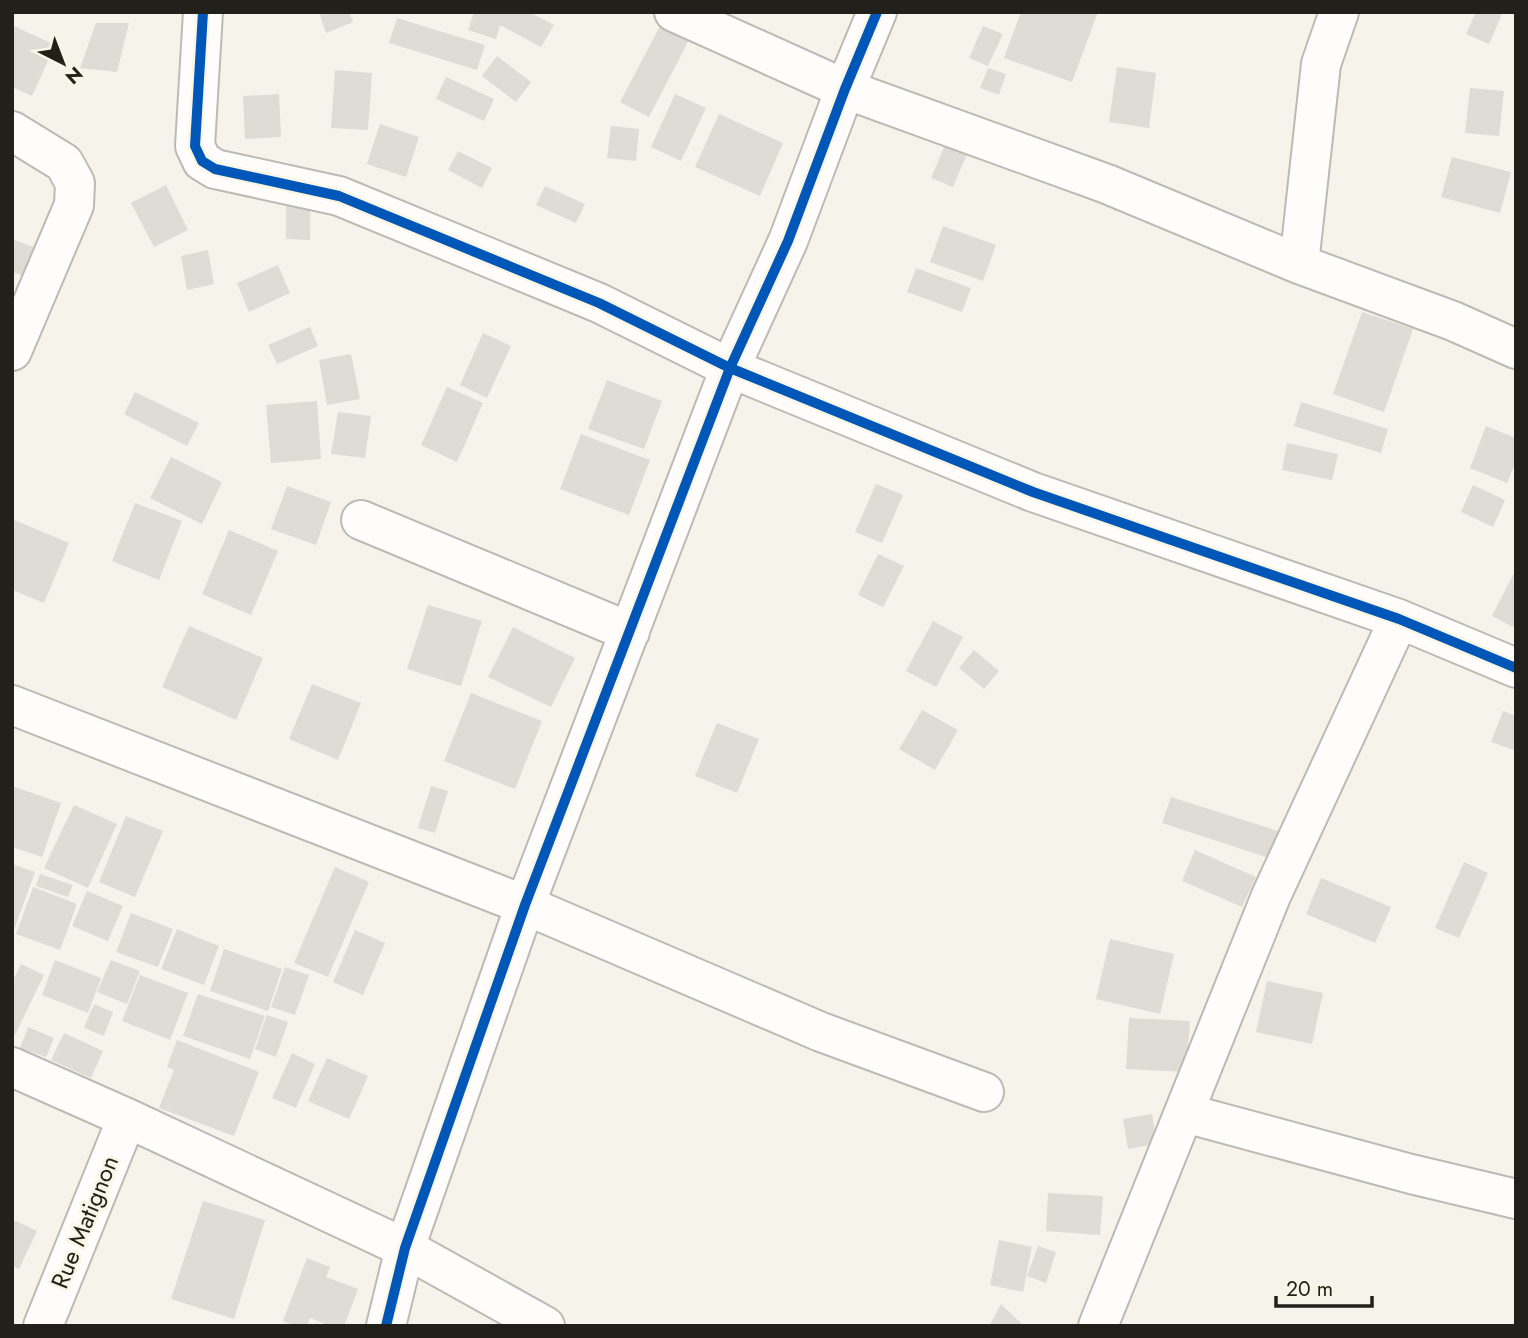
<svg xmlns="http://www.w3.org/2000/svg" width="1528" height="1338" font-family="Jost,sans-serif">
<rect width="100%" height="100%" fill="#f6f3ea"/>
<!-- building -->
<path fill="#dedcd5" d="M319,12h30l4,10 -27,11z
M474,12h55l25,13 -13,22 -41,-22 -4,14 -28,-9z
M1021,12h77l-26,70 -68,-24z
M1476,12h27l-14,32 -23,-10z
M397,18l88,27 -8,25 -88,-27z
M96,23h33l-12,49 -37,-4z
M14,26l41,19 -23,51 -20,-9z
M660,26l29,14 -40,77 -29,-15z
M983,26l20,8 -15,32 -19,-8z
M497,56l34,26 -15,20 -34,-26z
M1117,67l39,6 -7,55 -40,-6z
M988,68l18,6 -7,21 -19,-7z
M335,70l37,3 -4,57 -37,-2z
M446,77l48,22 -10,22 -48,-22z
M1470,88l34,3 -5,45 -34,-3z
M279,94l2,43 -36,2 -2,-43z
M675,94l31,14 -25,53 -30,-14z
M719,114l64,29 -23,53 -65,-29z
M380,124l39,13 -13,40 -39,-13z
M611,126l28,3 -3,32 -29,-3z
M945,145l22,9 -14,33 -22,-9z
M458,151l34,17 -10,20 -34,-18z
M1452,157l59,15 -11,41 -59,-16z
M166,185l22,45 -34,17 -23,-44z
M545,186l40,18 -9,19 -40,-18z
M286,205l24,1v34l-24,-1z
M943,226l53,19 -13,36 -53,-19z
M12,239l37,14 -11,28 -26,-9z
M208,250l6,34 -27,6 -6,-34z
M278,265l12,28 -41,19 -12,-29z
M916,268l55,20 -9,24 -55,-20z
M1362,312l51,17 -29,83 -51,-18z
M310,327l8,19 -41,18 -9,-19z
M483,333l28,13 -24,52 -27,-13z
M351,354l9,45 -33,6 -8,-45z
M607,380l55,21 -18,48 -56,-20z
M447,387l36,16 -26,59 -36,-17z
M135,392l64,31 -12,23 -63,-32z
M317,401l4,58 -50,4 -5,-58z
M1301,402l87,27 -7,24 -87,-27z
M338,412l33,4 -6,42 -34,-4z
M1486,426l30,12v23l-9,22 -37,-15z
M581,434l69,26 -21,55 -69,-26z
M1287,443l51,11 -6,26 -50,-10z
M171,457l51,25 -20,42 -52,-26z
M876,484l27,11 -21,48 -27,-11z
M1473,485l32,15 -12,27 -32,-15z
M287,486l44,16 -15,43 -45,-16z
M135,503l47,18 -23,59 -47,-19z
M12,519l57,24 -25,60 -32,-13z
M229,530l49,21 -27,64 -49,-21z
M878,554l26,12 -21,41 -25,-12z
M1516,569v53l-3,5 -21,-11z
M428,605l54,16 -21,65 -54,-17z
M933,621l30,16 -27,50 -30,-16z
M189,626l74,32 -27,62 -74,-33z
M513,627l62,31 -24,49 -63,-30z
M974,650l25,21 -15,18 -25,-21z
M312,684l49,19 -23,57 -49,-21z
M471,693l71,28 -27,68 -71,-28z
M922,710l36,20 -23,40 -36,-21z
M1503,711l13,5v35l-25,-9z
M717,723l42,16 -22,54 -42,-17z
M12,786l49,17 -19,54 -30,-10z
M431,786l17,5 -13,42 -17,-5z
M1171,797l107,34 -9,27 -107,-35z
M74,805l43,19 -29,64 -44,-20z
M126,816l37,15 -28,66 -36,-15z
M1195,850l61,27 -14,30 -60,-26z
M1464,862l24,11 -29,65 -24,-10z
M12,864l23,8 -22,61h-1z
M335,867l34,15 -41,95 -34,-14z
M40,874l33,11 -5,12 -32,-11z
M1321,878l70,29 -16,36 -69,-29z
M33,887l44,17 -17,46 -44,-16z
M87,891l36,15 -15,35 -36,-15z
M131,913l42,16 -15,38 -42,-15z
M177,929l42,17 -15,39 -43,-16z
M355,930l30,13 -22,52 -30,-13z
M1110,939l64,15 -14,60 -64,-15z
M224,949l58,20 -14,42 -58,-20z
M55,960l46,18 -13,35 -46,-18z
M111,960l29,11 -13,33 -30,-12z
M21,964l23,11 -30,62 -2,-1v-54z
M285,967l24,8 -14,40 -24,-8z
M140,975l48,18 -18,47 -48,-19z
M1267,981l56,12 -11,51 -56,-12z
M198,994l67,22 -15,43 -67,-23z
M94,1004l19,8 -9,24 -20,-8z
M267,1015l21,7 -12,35 -21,-8z
M1129,1018l61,3 -4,51 -60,-3z
M28,1027l26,11 -8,19 -26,-9z
M64,1033l39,18 -12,27 -40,-18z
M177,1040l82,32 -25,64 -75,-28 15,-38 -7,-3z
M292,1053l23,11 -19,44 -24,-10z
M327,1058l41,18 -19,43 -41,-18z
M1152,1114l5,30 -29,5 -5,-30z
M1048,1193l55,3 -3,39 -54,-4z
M203,1201l62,19 -31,99 -63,-20z
M12,1219l25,12 -18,38 -7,-3z
M999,1240l33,7 -9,45 -33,-7z
M1038,1246l18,6 -10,31 -19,-7z
M307,1258l23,9 -4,10 32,12 -14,37h-14l-20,-8 -3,8h-13l-11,-5z
M1001,1304l23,22h-35z"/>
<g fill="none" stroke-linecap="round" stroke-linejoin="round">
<!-- minor casing -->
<g stroke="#bcbab4" stroke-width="42">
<path id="minor" d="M203,12l-8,134 7,15 13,8 124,27 260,107 131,65 303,124 366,127 117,49
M674,12l171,77 262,95 192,80 154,57 63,28
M12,131l52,32 11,20 -1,22 -62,146
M1299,264l22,-200 18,-52
M361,520l269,112
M12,705l513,200 296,127 163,60
M12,1067l115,51 278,130 140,78
M1185,1113l226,61 105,25
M43,1326l84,-208
M386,1326l19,-78 120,-343 205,-537 58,-127 57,-152 32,-77
M1098,1326l173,-430 128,-277"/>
</g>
<!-- minor -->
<use href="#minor" stroke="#fefdfc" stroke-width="38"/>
<!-- cycleway casing -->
<g stroke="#faf6e6" stroke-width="15">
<path id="cycleway" d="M203,12l-8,134 7,15 13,8 124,27 260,107 131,65 303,124 366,127 117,49
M386,1326l19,-78 120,-343 205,-537 58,-127 57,-152 32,-77"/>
</g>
<!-- cycleway -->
<use href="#cycleway" stroke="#0057b8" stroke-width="10"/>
</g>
<g text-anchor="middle" stroke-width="6" stroke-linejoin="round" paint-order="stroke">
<!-- street labels -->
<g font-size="24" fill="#22201b" stroke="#faf6e6">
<text transform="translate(85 1222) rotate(-68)" y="8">Rue Matignon</text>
</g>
</g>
<!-- border -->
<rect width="1528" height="1338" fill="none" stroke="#22201b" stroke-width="28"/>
<!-- north arrow -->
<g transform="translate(63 63) rotate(138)" stroke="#faf6e6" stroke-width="5" paint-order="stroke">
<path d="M0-5L12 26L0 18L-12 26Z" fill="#22201b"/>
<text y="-10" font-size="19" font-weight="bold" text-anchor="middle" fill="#22201b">N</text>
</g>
<!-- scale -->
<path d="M1276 1296v10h96v-10" fill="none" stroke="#22201b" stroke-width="3.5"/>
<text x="1286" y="1296" font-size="21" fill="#22201b" stroke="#faf6e6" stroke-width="5" paint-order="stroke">20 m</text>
</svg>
